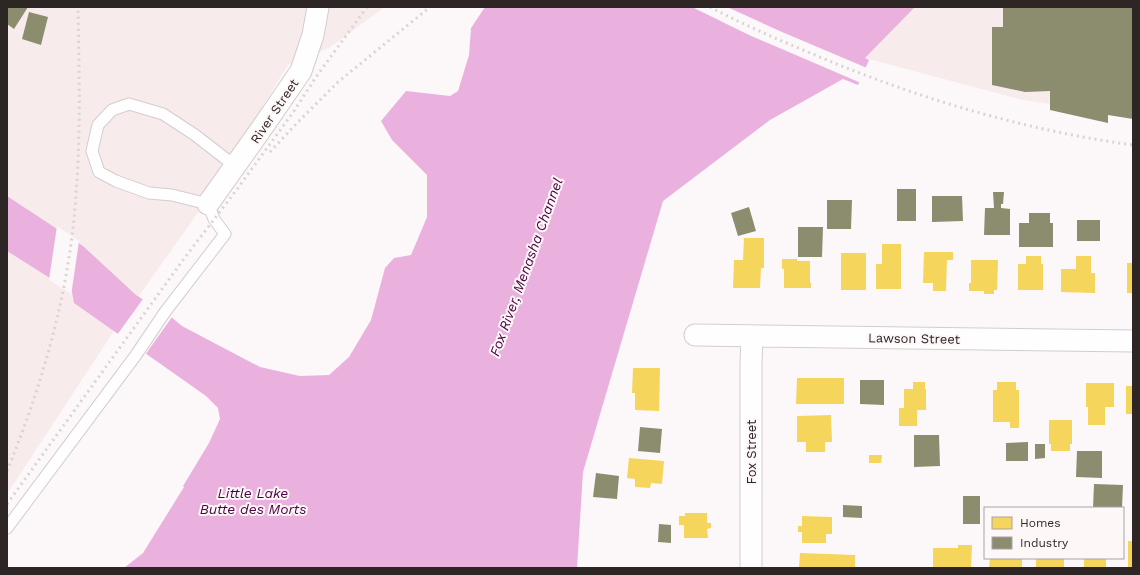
<svg xmlns="http://www.w3.org/2000/svg" width="1140" height="575" font-family="'Work Sans',sans-serif">
<rect width="100%" height="100%" fill="#fcf8f9"/>
<!-- built -->
<path fill="#f8ebec" d="M7,7h378l-56,41 -41,17 -93,152 -81,114 -107,163z
M915,7h218v109l-110,-16 -158,-42z"/>
<!-- water -->
<path fill="#ebb1de" d="M485,7h430l-50,51 4,2 -11,25 -15,-6 -73,41 -107,81 -80,271 -6,96h-453l19,-15 41,-66 -1,-1 26,-43 11,-24 -2,-11 -12,-12 -132,-93 -2,-11 -65,-41v-55l76,50 53,49 17,11 12,6 17,14 78,41 40,9 29,-1 20,-18 22,-37 14,-52 9,-10 17,-3 16,-38v-42l-35,-35 -11,-19 25,-30 44,5 8,-5 11,-36 2,-27z"/>
<!-- pier -->
<path fill="#fcf8f9" d="M692,7h35l55,25 85,36 -6,15 -112,-48z
M57,226l22,15 -8,55 -1,-3 -21,-13z
M143,299l29,18 -27,38 -28,-20z"/>
<!-- homes -->
<path fill="#f6d55c" d="M744,238h20v30h-3l-1,20h-27l1,-28h9z
M882,244h19v45h-25v-25h6z
M924,252h29v8h-6l-1,31h-13v-8h-10z
M841,253h25v37h-25z
M1026,256h15v8h2v26h-25v-26h8z
M1076,256h15v17h4v20l-34,-1v-23h15z
M782,259h15v2h13v22h1v5h-27v-19h-2z
M971,260h27l-1,30h-3v4h-10v-3h-15v-8h2z
M1127,263h6v30h-6z
M633,368h27l-1,43 -24,-1v-17h-3z
M797,378h47v26h-48z
M913,382h12v7h1v21h-9v16h-18v-18h5v-19h9z
M997,382h19v8h3v38h-9v-6h-17v-32h4z
M1086,383h28v24h-9v18h-17v-18h-2z
M1126,386h7v28h-7z
M831,415l1,27h-7v10h-19v-10h-9v-26z
M1049,420h23v24h-2v7h-19v-7h-2z
M869,455h13l-1,8h-12z
M629,458l35,3 -2,23 -11,-1 -1,5 -15,-1v-8l-8,-1z
M685,513h22v10h4v5l-4,1 1,9h-24v-13h-5v-9h6z
M802,516l30,1v17h-6v9h-24v-11h-4v-6h4z
M1128,541h5v27h-5z
M958,545h14l-1,23h-38v-20h25z
M800,553l55,2v13h-56z
M990,558h32v10h-33z
M1036,558h28v10h-28z
M1084,558h22v10h-22z"/>
<!-- industry -->
<path fill="#8c8c6e" d="M7,7h21l-14,22 -7,-5z
M1003,7h130v112l-25,-4v8l-58,-13v-19l-25,1 -33,-7v-58h11z
M29,12l19,5 -7,28 -19,-6z
M897,189h19v32h-19z
M993,192h11l-1,12h-2v4l9,1v26h-26l1,-27h9z
M932,196h30l1,25 -31,1z
M827,200h25l-1,29h-24z
M749,207l7,24 -18,5 -7,-23z
M1029,213h21v10h3v24h-34v-24h10z
M1077,220h23v21h-23z
M798,227h25l-1,30h-24z
M860,380h24v25l-24,-1z
M640,427l22,2 -2,24 -22,-2z
M914,435h25l1,31 -26,1z
M1028,442v19h-22v-18z
M1035,444h10v14l-10,1z
M1077,451h25v27l-26,-1z
M596,473l23,3 -2,23 -24,-2z
M1094,484l29,1 -1,23h-29z
M963,496h17v28h-17z
M843,505l19,1v12l-19,-1z
M659,524l12,1v18l-13,-1z"/>
<g fill="none" stroke-linecap="round" stroke-linejoin="round">
<!-- lane casing -->
<g stroke="#d4cdce" stroke-width="13">
<path id="lane" d="M7,528l129,-173 29,-43 60,-78 -11,-15 -6,-15 -36,-9 -23,-2 -33,-12 -17,-9 -7,-21 6,-26 14,-15 17,-6 34,10 32,21 40,31"/>
</g>
<!-- street casing -->
<g stroke="#d4cdce" stroke-width="23">
<path id="street" d="M208,204l56,-79 37,-54 12,-36 5,-28
M695,335l438,6
M751,568v-204l1,-27"/>
</g>
<!-- lane -->
<use href="#lane" stroke="#fffefe" stroke-width="11"/>
<!-- street -->
<use href="#street" stroke="#fffefe" stroke-width="21"/>
<!-- rail -->
<path stroke="#d7d4d5" stroke-width="3" stroke-dasharray="2 4" stroke-linecap="butt" d="M710,7c34,18 69,33 105,48 102,43 208,75 318,90
M270,152l27,-29 41,-41 92,-75
M7,471c36,-88 63,-181 69,-277 5,-62 3,-125 2,-187
M7,504l176,-244 55,-72 56,-77 22,-34 51,-70"/>
</g>
<g text-anchor="middle" stroke-width="4" stroke-linejoin="round" paint-order="stroke">
<!-- street labels -->
<g font-size="13" fill="#2e2525" stroke="#fdf7f8">
<text transform="translate(274 111) rotate(-56)" y="5">River Street</text>
<text transform="translate(914 338) rotate(1)" y="5">Lawson Street</text>
<text transform="translate(751 452) rotate(-90)" y="5">Fox Street</text>
</g>
<!-- water labels -->
<g font-size="14" font-style="italic" fill="#4a0041" stroke="#fdf7f8">
<text transform="translate(526 267) rotate(-70)" y="5">Fox River, Menasha Channel</text>
<text x="253" y="498">Little Lake<tspan x="253" dy="16">Butte des Morts</tspan></text>
</g>
</g>
<!-- border -->
<rect width="1140" height="575" fill="none" stroke="#2e2525" stroke-width="16"/>
<!-- legend -->
<rect x="984" y="507" width="140" height="52" fill="#fdf7f8" stroke="#aaa3a4"/>
<rect x="992" y="517" width="20" height="12" fill="#f6d55c" stroke="#aaa3a4"/>
<text x="1020" y="527" font-size="12" fill="#2e2525">Homes</text>
<rect x="992" y="537" width="20" height="12" fill="#8c8c6e" stroke="#aaa3a4"/>
<text x="1020" y="547" font-size="12" fill="#2e2525">Industry</text>
</svg>
